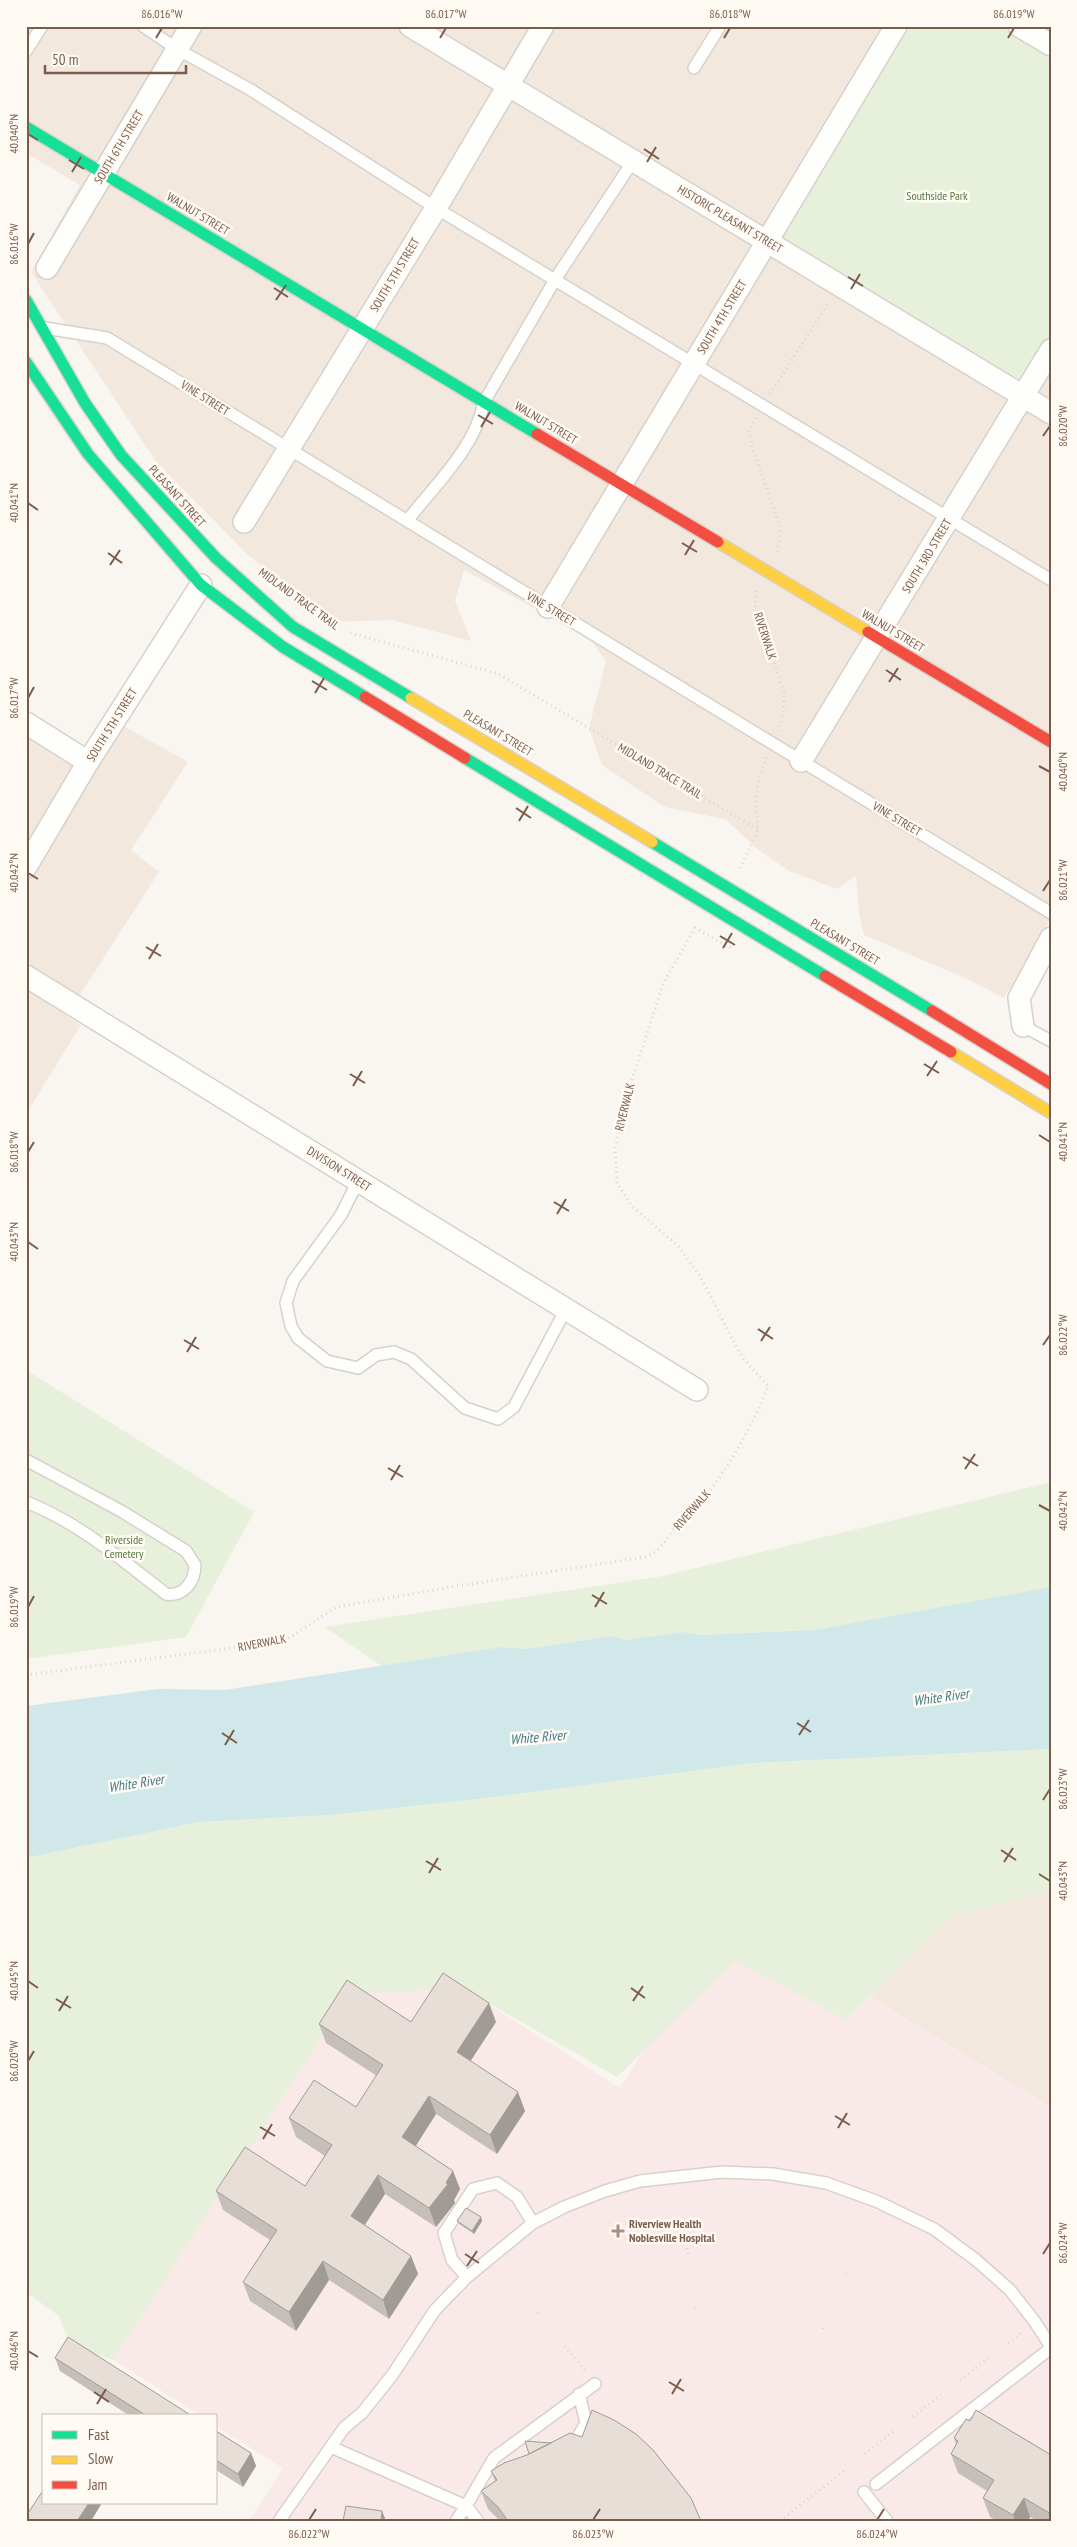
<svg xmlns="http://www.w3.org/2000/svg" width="1077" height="2547" font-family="'PT Sans Narrow',sans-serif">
<rect width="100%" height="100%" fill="#f9f5f0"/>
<!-- residential -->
<path fill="#f2e8de" d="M26,26h1025v892l-47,80 -41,-21 -99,-42 -5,-21 -3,-38 -19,13 -48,-18 -29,-20 -35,-32 -60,-12 -63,-42 -13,-37 17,-67 -16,-22 -126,-69 -9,31 16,40 -79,-21 -61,2 -85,-69 -91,-93 -124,-188 49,-87 -54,-32z
M109,718l79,44 -57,88 28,22 -93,144 15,9 -55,89v-383l55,34z
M1051,1890v217l-181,-110 81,-80z"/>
<!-- medical -->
<path fill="#fae9e9" d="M729,1912l322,195v414h-802l34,-53 -67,-42v-10h-15l-94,-60 268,-424 245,156z"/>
<!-- green -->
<path fill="#e7f0db" d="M906,26h92l53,33v279l-17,28 -17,13 -229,-138 -5,-5z
M26,1370l228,142 -68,125 -160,22z
M1051,1482v105l-237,43 -112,5 -19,-3 -58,8 -13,-4 -86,13 -25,-2 -118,20 -58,-40 338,-51z
M1051,1749v141l-100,27 -105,103 -111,-59 -118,116 -153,-88 -114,4 -237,367 -42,-14 -12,-30 -33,-24v-434l173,-36 132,-7 164,-18 258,-34z"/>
<!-- water -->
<path fill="#d0e8ea" d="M1051,1587v162l-298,14 -258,34 -164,18 -132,7 -173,36v-152l132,-17 67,1 276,-43 25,2 86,-13 13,4 58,-8 19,3 112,-5z"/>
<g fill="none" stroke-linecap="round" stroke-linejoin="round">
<!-- lane casing -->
<g stroke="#d7d1cb" stroke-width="14">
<path id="lane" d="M143,26l34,23 74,41 185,118 615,372
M26,51l16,-25
M694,68l26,-42
M45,328l62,10 944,575
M407,521c27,-35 69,-74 77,-119l72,-124 77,-117
M1023,1026l28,15
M358,1181l-17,34 -48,66 -7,22 5,23 7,12 29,23 31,7 18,-13 18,-3 17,7 54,49 33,11 16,-12 52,-98
M26,1460l95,51 65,40 9,14c0,16 -11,32 -29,29 -44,-34 -88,-72 -140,-92
M467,2277l-15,-17 -8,-27 29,-44 24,-6 20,14 16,26
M331,2447l135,59 12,15
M570,2447l3,-2 13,-22 -7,-29
M876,2484l175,-136
M864,2492l23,29
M279,2521l65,-93 18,-15 31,-39 42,-64 32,-33 66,-54 31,-16 41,-16 35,-10 82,-9 51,2 53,9 50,18 58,28 42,31 34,30 25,32 16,25
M456,2521l10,-15 28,-48 101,-74"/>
</g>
<!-- street casing -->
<g stroke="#d7d1cb" stroke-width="24">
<path id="street" d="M410,26l641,387
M1019,26l32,19
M47,268l144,-242
M244,522l192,-314 107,-182
M548,607l348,-581
M26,723l62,39
M801,761l250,-411
M26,867l62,-105 113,-177
M26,976l671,414
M1023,1026l-4,-28 32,-60"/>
</g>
<!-- fast casing -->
<g stroke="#d9d2cb" stroke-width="14">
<path id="fast" d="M26,127l511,307
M26,300l59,103 36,52 95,103 77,69 118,71
M26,362l62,92 113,131 82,62 82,50
M465,758l360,218
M652,842l280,169"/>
</g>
<!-- slow casing -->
<g stroke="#d9d2cb" stroke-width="14">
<path id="slow" d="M718,542l150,90
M411,698l241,144
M951,1052l100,61"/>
</g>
<!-- jam casing -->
<g stroke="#d9d2cb" stroke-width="14">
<path id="jam" d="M537,434l181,108
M868,632l183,110
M365,697l100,61
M825,976l126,76
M932,1011l119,73"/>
</g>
<!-- path -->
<path stroke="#dcd5d0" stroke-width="3" stroke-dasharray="1 4" stroke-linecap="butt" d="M770,394l59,-92
M756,418l-7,12 3,17 29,82 -4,23
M757,591l-2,14 29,87 -1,24 -5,15
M350,633l149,41 259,156
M740,868l18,-38 -2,-29 3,-23 8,-23
M26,1675l251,-33 14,-5 45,-30 121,-21 188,-29c19,-7 23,-23 36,-38 9,-9 19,-16 27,-26 22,-28 48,-74 60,-107l-27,-30 -42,-82 -21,-28 -46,-40 -15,-23 -2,-35 9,-43 39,-121 32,-56 38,21
M687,2248l1,6
M846,2274l2,-5
M695,2308l1,5
M538,2312l3,4
M823,2329l2,-5
M1008,2343l16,-12
M565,2346l22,27
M960,2380l29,-22
M913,2417l28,-22
M865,2454l29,-23
M780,2521l66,-52"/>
<!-- lane -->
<use href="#lane" stroke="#fefefd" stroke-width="11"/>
<!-- street -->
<use href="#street" stroke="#fefefd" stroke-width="21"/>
<!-- fast -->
<use href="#fast" stroke="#16e098" stroke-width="11"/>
<!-- slow -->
<use href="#slow" stroke="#ffcf43" stroke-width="11"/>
<!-- jam -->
<use href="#jam" stroke="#f24e42" stroke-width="11"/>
</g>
<!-- wall -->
<path fill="#c6bfb9" d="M411,2022h85l-26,39 55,50 -28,43 -61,-40 -20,32 37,25 7,18 -6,11 1,3 -19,24 -51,-33 -20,31 46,31 7,18 -29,45 -60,-39 -33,51 -46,-30 -7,-19 27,-42 -47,-30 -7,-19 89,-5 20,-30 -29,-19 -7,-19 67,-11 21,-31 -51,-33 -7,-19z
M457,2221h25l-8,13 -15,-10z
M55,2358l137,58h-62l-70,-45z
M216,2431l35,22 5,13 -13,21 -27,-17z
M954,2438l97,17v66h-14l-7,-4 -2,4h-31l-7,-4 -7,-19 4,-7 -29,-18 -7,-19 5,-10z
M491,2471l210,50h-201l-12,-12 -7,-18 14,-10z"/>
<!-- shaded-wall -->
<path fill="#a19b96" d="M489,2003l7,19 -32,49 -7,-19z
M518,2092l7,19 -28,43 -7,-19z
M429,2096l7,18 -27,42 -7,-19z
M453,2171l7,18 -6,11 1,3 -19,24 -7,-19z
M378,2175l7,19 -27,41 -7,-19z
M481,2217l1,4 -8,13 -2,-3z
M411,2256l7,18 -29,45 -6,-19z
M323,2261l6,19 -33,51 -7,-19z
M251,2453l5,13 -13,21 -5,-13z
M1024,2498l6,19 -2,4h-13l-2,-6z
M89,2503h13l-11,18h-14z
M382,2511l3,7 -1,3h-3z"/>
<!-- building -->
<path fill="#e6ded7" stroke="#a19b96" d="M443,1973l46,30 -32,49 61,40 -28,43 -61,-39 -27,41 51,34 -7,12 2,1 -19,24 -51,-33 -27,41 60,40 -28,44 -60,-39 -34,51 -46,-30 34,-52 -61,-39 29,-44 60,39 27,-41 -43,-27 25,-38 42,27 27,-42 -64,-41 28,-44 64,42z
M466,2208l15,9 -9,14 -15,-10z
M68,2337l124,79h-45l-92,-58z
M592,2410l22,10 22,14 17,16 38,48 10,23h-193l-10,-14 -17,-16 16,-11 -6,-9 13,-8 23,-8 43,-22 12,4z
M976,2410l75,45v59l-27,-16 -11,17 -30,-17 11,-18 -43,-26 7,-13 -4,-3 12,-19 4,2z
M216,2431l35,22 -13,21 -22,-14z
M525,2441l26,2 -22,11z
M44,2489v14h45l-12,18h-51v-5z
M346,2506l36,5 -1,10h-38z"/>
<!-- ticks -->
<path fill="none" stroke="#7a5c4d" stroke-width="2" d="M156,38l6,-10M440,38l6,-10M724,38l6,-10M1008,38l6,-10M28,134l10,6M644,149l15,10M69,160l15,9M647,162l9,-15M72,172l9,-15M28,244l6,-11M848,277l15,9M274,288l14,9M851,289l9,-15M276,300l10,-15M478,415l15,9M481,427l9,-15M1043,436l7,-10M28,503l10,7M682,543l15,9M108,553l14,10M685,555l9,-15M110,565l10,-15M886,670l15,10M312,681l15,9M889,682l9,-14M315,693l9,-15M28,698l6,-11M1039,766l11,6M516,808l15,10M519,821l9,-15M28,873l10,6M1043,891l7,-11M720,936l15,9M146,947l15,9M723,948l9,-15M149,959l9,-15M924,1064l15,9M350,1074l15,9M927,1076l10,-15M353,1086l9,-15M1039,1135l11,7M28,1152l6,-10M554,1202l15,9M557,1214l9,-15M28,1242l10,7M758,1329l15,10M184,1340l15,9M761,1341l9,-14M1043,1345l7,-10M187,1352l9,-15M963,1457l15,9M388,1468l15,9M965,1469l10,-15M391,1480l9,-15M1039,1505l11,6M592,1595l15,9M28,1607l6,-11M595,1607l9,-15M797,1723l14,9M222,1733l15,10M799,1735l10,-15M225,1745l9,-15M1043,1800l7,-11M1001,1850l15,10M426,1861l15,9M1004,1862l9,-14M429,1873l9,-15M1039,1874l11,7M28,1981l10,7M631,1988l14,10M56,1999l15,9M633,2001l10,-15M59,2011l9,-15M28,2061l6,-10M835,2116l15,9M260,2127l15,9M838,2128l9,-15M263,2139l9,-15M465,2254l14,9M1043,2254l7,-11M467,2266l10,-15M28,2351l10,6M669,2382l15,9M94,2392l15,10M672,2394l9,-15M97,2404l9,-15M309,2520l7,-11M593,2520l7,-11M877,2520l7,-11"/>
<!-- markers -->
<path fill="#a69286" stroke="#fffaf3" stroke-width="2" d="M615.5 2223.5h5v5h5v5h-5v5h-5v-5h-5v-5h5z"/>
<g text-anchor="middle" stroke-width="5" stroke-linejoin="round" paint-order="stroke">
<!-- street labels -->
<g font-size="12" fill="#7a5c4d" stroke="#fffaf3">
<text transform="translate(119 147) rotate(-59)" y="4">SOUTH 6TH STREET</text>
<text transform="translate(198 214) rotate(31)" y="4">WALNUT STREET</text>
<text transform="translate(730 219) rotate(31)" y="4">HISTORIC PLEASANT STREET</text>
<text transform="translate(395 275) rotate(-59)" y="4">SOUTH 5TH STREET</text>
<text transform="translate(722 317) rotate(-59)" y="4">SOUTH 4TH STREET</text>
<text transform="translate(205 398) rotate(32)" y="4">VINE STREET</text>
<text transform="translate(546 423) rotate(31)" y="4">WALNUT STREET</text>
<text transform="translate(177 496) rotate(48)" y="4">PLEASANT STREET</text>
<text transform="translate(927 556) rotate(-59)" y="4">SOUTH 3RD STREET</text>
<text transform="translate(299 599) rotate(36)" y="4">MIDLAND TRACE TRAIL</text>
<text transform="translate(551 609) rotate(31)" y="4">VINE STREET</text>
<text transform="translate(893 631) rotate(31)" y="4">WALNUT STREET</text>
<text transform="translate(765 636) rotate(72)" y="4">RIVERWALK</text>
<text transform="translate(112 725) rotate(-58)" y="4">SOUTH 5TH STREET</text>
<text transform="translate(498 733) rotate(31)" y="4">PLEASANT STREET</text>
<text transform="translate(660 771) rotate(31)" y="4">MIDLAND TRACE TRAIL</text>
<text transform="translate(897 819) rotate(31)" y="4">VINE STREET</text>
<text transform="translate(845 942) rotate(31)" y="4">PLEASANT STREET</text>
<text transform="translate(625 1107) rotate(-76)" y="4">RIVERWALK</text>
<text transform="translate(339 1169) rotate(32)" y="4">DIVISION STREET</text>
<text transform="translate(692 1510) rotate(-49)" y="4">RIVERWALK</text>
<text transform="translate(262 1643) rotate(-11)" y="4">RIVERWALK</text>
</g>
<!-- park labels -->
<g font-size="12" fill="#537a41" stroke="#fffaf3">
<text x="937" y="200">Southside Park</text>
<text x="124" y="1544">Riverside<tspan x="124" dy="14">Cemetery</tspan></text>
</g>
<!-- poi labels -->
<g font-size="12" font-weight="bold" fill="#7a5c4d" stroke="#fffaf3" text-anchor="start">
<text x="629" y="2228">Riverview Health<tspan x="629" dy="14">Noblesville Hospital</tspan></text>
</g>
<!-- water labels -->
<g font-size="14" font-style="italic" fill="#437c86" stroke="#fffaf3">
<text transform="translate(941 1697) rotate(-8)" y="5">White River</text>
<text transform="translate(538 1737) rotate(-5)" y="5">White River</text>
<text transform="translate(136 1783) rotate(-9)" y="5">White River</text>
</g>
</g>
<!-- border -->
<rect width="1077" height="2547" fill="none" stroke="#fffaf3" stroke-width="55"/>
<!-- legend -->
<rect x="42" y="2414" width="175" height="90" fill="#fffaf3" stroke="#cabbb1"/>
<rect x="52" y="2431" width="25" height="8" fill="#16e098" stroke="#cabbb1"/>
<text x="88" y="2440" font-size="15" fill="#7a5c4d">Fast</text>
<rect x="52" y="2456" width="25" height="8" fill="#ffcf43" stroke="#cabbb1"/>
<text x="88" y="2464" font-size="15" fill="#7a5c4d">Slow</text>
<rect x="52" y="2481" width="25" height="8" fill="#f24e42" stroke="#cabbb1"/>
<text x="88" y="2490" font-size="15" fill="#7a5c4d">Jam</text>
<!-- scale -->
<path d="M45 65v8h141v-8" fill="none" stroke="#7a5c4d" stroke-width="2.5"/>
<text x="52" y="65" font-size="15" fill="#7a5c4d" stroke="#fffaf3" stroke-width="4" paint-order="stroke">50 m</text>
<rect x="28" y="28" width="1022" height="2492" fill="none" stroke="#7a5c4d" stroke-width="2"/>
<g font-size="12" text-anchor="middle" fill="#7a5c4d">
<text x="162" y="18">86.016°W</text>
<text x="446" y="18">86.017°W</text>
<text x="730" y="18">86.018°W</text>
<text x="1014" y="18">86.019°W</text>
<text transform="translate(14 134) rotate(-90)" y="4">40.040°N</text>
<text transform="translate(14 244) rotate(-90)" y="4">86.016°W</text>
<text transform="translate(1063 426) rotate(-90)" y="4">86.020°W</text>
<text transform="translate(14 503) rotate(-90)" y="4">40.041°N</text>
<text transform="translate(14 698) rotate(-90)" y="4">86.017°W</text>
<text transform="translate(1063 772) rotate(-90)" y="4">40.040°N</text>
<text transform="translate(14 873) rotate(-90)" y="4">40.042°N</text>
<text transform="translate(1063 880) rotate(-90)" y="4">86.021°W</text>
<text transform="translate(1063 1142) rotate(-90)" y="4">40.041°N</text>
<text transform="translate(14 1152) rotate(-90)" y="4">86.018°W</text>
<text transform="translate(14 1242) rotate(-90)" y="4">40.043°N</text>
<text transform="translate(1063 1335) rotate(-90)" y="4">86.022°W</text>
<text transform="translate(1063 1511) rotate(-90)" y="4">40.042°N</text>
<text transform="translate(14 1607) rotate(-90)" y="4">86.019°W</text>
<text transform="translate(1063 1789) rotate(-90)" y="4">86.023°W</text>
<text transform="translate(1063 1881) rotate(-90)" y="4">40.043°N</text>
<text transform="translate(14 1981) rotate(-90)" y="4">40.045°N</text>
<text transform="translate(14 2061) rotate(-90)" y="4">86.020°W</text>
<text transform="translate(1063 2243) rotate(-90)" y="4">86.024°W</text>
<text transform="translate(14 2351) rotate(-90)" y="4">40.046°N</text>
<text x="309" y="2538">86.022°W</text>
<text x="593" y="2538">86.023°W</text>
<text x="877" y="2538">86.024°W</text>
</g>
</svg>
